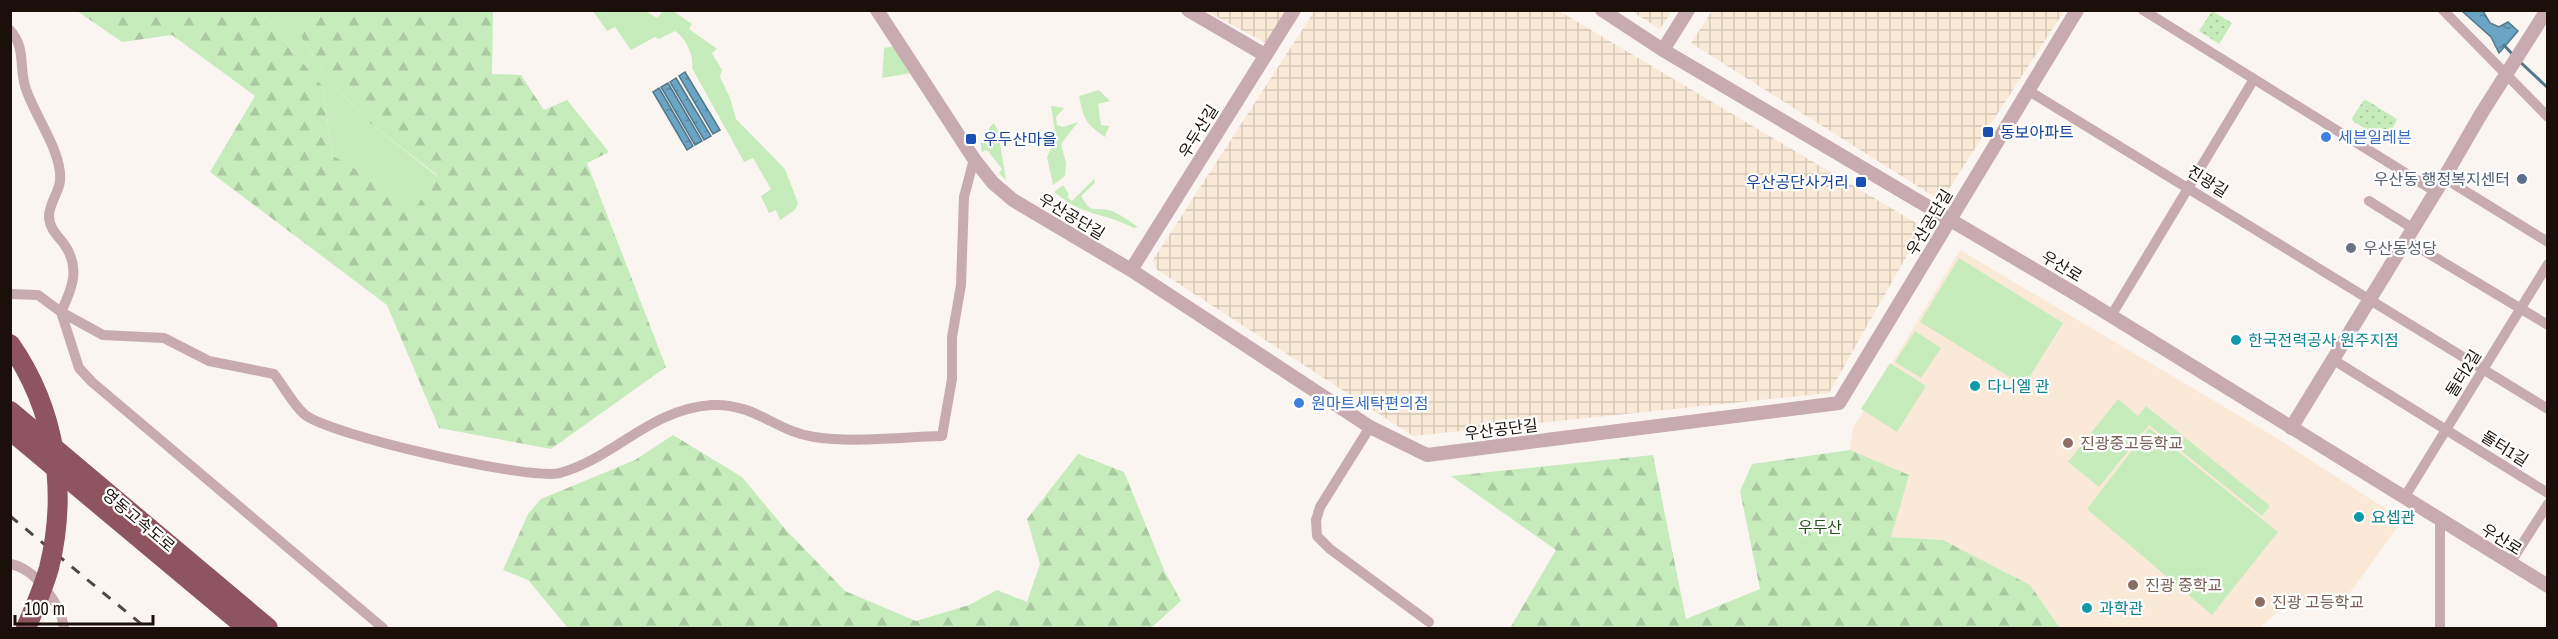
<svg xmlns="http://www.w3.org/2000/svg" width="2558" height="639" font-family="'Archivo Narrow','Noto Sans KR',sans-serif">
<defs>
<pattern id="industrial-grid" width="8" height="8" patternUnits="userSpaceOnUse" patternTransform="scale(1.5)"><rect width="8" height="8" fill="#f8ead7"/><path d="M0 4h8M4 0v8" fill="none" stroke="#d4c8b7"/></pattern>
<pattern id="forest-firs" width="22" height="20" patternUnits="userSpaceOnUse" patternTransform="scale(1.5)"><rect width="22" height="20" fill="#c6ecbc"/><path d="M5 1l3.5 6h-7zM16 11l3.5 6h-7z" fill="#aac9a0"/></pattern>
<pattern id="park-dots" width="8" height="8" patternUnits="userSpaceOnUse" patternTransform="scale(1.5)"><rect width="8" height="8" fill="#c6ecbc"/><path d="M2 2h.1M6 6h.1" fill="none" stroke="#aac9a0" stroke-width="1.8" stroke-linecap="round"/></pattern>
<pattern id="water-ripples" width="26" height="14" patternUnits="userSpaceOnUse" patternTransform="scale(1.5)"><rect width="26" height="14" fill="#6aa5c3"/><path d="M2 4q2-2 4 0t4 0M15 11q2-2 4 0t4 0" fill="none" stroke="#56859d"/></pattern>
</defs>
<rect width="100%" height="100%" fill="#fbf5f1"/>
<!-- industrial -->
<path fill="url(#industrial-grid)" d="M1315,10l244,1 364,216 -94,166 -416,43 -257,-167 -3,-9z
M1206,11h81l-21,32z
M1631,11h41l-12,18z
M1712,11v-1l352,1 -123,190 -250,-158z"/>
<!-- education -->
<path fill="#fae9d7" d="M1960,250l315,187 128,83 -55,75 -34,1 -37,17 -18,15h-199l-30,-43 -87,-45 -53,-3 -40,-87 3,-22z"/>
<!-- grass -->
<path fill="#c6ecbc" d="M260,11h24l45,68 38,42 70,55 -20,31 -85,-52 -9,-68z
M593,11h53l11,7 6,-7h10l19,13 -3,5 28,20 -5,4 10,17 -2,7 10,21 6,21 49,50 13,34 -3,7 -15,10 -4,-10 -7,3 -8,-17 10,-7 -18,-31 -9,4 -52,-94c2,-12 -6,-30 -17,-37l-16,8 -4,-2 -24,13 -16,-23 -8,4z
M894,46l17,27 -29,5 2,-30z
M1099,90l11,11 -12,3 3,21 8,1 -4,11c-20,-14 -21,-17 -26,-41z
M1051,106l13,2 -8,9 1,8 6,2 15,-5 -17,22 5,19 -1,13 -12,9 -6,-28 9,-19z
M994,123l4,8 8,49 -7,-7 3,-4 -15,-19 -5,2c-4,-12 3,-20 12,-29z
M1094,179l1,4 -14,13c11,18 10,11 27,14 10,2 21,11 30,17l-4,1c-31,-16 -50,-11 -80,-36l9,-7 6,9 -2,3 5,4z
M1959,258l104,65 -39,63 -104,-64z
M1915,331l26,17 -20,30 -26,-16z
M1890,363l36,23 -29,46 -36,-23z
M2118,399l20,17 8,-10 124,100 -8,10 -113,-91 -50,62 -31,-25z
M2149,428l129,104 -66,83 -125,-106z"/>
<!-- forest -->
<path fill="url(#forest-firs)" d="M77,11h183l63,76 9,68 85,51 20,-31 -70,-54 -38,-42 -45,-68h209l-1,63 29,1 23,35 23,-10 42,52 -22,11 79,204 -115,82 -112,-21 -52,-123 -177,-133 45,-76 -83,-61 -50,7z
M673,435l69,42 44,53 59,61 71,30 53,-16 28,-15 30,12 13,-38 -13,-45 51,-65 46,18 41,100 16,29 -30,27h-583l-40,-48 -25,-10 25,-56 13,-15 94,-39z
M1850,450l59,25 -18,62 52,3 87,45 30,43h-550l46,-78 -105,-74 202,-21 33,164 74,-30 -20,-98 12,-27z"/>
<!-- park -->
<path fill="url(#park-dots)" d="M2212,11l20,12 -13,21 -20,-13z
M2366,100l31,19 -10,21 -3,1 -31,-20 -1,-3 11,-17z"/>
<!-- water -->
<path fill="url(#water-ripples)" stroke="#52788b" stroke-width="1.5" d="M2462,11h21l7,12 9,4 9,-5 10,9 -19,22 -8,-16z
M685,72l35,58 -7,4 -34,-58z
M676,78l35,58 -7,4 -34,-58z
M668,83l34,58 -7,4 -34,-58z
M659,88l34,58 -6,4 -34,-58z"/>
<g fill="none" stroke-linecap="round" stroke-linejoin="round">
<!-- stream -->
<path stroke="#52788b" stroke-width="3" d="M2504,45l10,11
M2518,60l30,28"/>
<!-- minor -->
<path stroke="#c8abb0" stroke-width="10" d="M2143,10l293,182
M2443,10l105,107
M10,30c16,18 9,36 15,56 8,28 38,66 35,95 -1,11 -11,23 -11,35 0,12 8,19 15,28 17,24 8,45 -3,68l18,56 13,14 291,246
M2029,91l519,318
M2444,178l104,64
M2369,201l45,28
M2406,240l142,85
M10,294l28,1 23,17 42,23 61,3 45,23 65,13c10,13 19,30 30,40 24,21 227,67 256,59 56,-16 90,-64 152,-68 43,-2 63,26 102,32 42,6 86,0 128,-1l10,-57v-42l9,-52 3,-88 10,-38
M2111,316l143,-237
M2332,359l216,134
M1370,427l-50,80 -4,13 1,16 13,13 99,73
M2404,498l144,-234
M2440,519v109
M2510,563l38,-59
M10,564c25,4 51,40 54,64"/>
<!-- tertiary -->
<path stroke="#c8abb0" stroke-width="14" d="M877,10l97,149 19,24 20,17 118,70 239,157 57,28 412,-52 238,-393
M1188,10l77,45
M1602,10l61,40 416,246 469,290
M1663,50l25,-40
M1131,270l163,-260
M2291,428l153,-250 37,-64 66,-104"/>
<!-- motorway -->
<path stroke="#8e5561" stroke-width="20" d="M10,411l258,217
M10,430l237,198"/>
<!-- rail -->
<path stroke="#4f4640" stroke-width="3" stroke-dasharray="10 10" stroke-linecap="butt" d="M10,516l136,112"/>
<!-- motorway-bridge -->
<path stroke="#8e5561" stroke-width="20" d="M10,344c46,66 58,147 39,224 -6,21 -15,41 -23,60"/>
</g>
<!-- markers -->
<g fill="#1a4fb4" stroke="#fff" stroke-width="2">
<rect x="1982" y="126" width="12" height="12" rx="3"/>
<rect x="965" y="133" width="12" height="12" rx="3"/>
<rect x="1855" y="176" width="12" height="12" rx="3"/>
</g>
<g fill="#3f7fe0" stroke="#fff" stroke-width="2">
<circle cx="2326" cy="137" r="6"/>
<circle cx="1299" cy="403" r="6"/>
</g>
<circle fill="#5c6f8a" stroke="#fff" stroke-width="2" cx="2522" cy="179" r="6"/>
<circle fill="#6b7280" stroke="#fff" stroke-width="2" cx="2351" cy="248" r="6"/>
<g fill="#0f9aa8" stroke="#fff" stroke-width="2">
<circle cx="2236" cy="340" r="6"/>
<circle cx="1975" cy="386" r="6"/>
<circle cx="2359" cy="517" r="6"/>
<circle cx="2087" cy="608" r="6"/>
</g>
<g fill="#8d6e63" stroke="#fff" stroke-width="2">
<circle cx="2068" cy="443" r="6"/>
<circle cx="2133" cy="585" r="6"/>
<circle cx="2260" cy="602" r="6"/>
</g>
<g text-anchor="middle" stroke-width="4.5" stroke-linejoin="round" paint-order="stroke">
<!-- street labels -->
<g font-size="16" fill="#1a1009" stroke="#fff">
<text transform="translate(1198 131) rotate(-58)" y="6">우두산길</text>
<text transform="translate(2208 181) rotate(32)" y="6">진광길</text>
<text transform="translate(1072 216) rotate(31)" y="6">우산공단길</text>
<text transform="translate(1929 222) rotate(-59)" y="6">우산공단길</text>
<text transform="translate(2062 266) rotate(31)" y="6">우산로</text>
<text transform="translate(2463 373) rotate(-58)" y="6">돌터2길</text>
<text transform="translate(1501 429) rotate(-7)" y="6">우산공단길</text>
<text transform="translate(2505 448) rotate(32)" y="6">돌터1길</text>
<text transform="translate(139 520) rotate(40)" y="6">영동고속도로</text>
<text transform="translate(2502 539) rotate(32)" y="6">우산로</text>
</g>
<!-- transit labels -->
<g font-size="16" fill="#164399" stroke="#fff" text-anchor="start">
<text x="2000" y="138">동보아파트</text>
<text x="983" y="145">우두산마을</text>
<text x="1849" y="188" text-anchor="end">우산공단사거리</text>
</g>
<!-- shop labels -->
<g font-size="16" fill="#366cbe" stroke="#fff" text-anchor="start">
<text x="2338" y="143">세븐일레븐</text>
<text x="1311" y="409">원마트세탁편의점</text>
</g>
<!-- service labels -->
<g font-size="16" fill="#4e5e75" stroke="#fff" text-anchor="end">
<text x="2510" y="185">우산동 행정복지센터</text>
</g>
<!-- worship labels -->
<g font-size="16" fill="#5b616d" stroke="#fff" text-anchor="start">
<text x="2363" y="254">우산동성당</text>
</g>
<!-- culture labels -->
<g font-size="16" fill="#0d838f" stroke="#fff" text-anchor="start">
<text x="2248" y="346">한국전력공사 원주지점</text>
<text x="1987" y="392">다니엘 관</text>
<text x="2371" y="523">요셉관</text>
<text x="2099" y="614">과학관</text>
</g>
<!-- education labels -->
<g font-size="16" fill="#785e54" stroke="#fff" text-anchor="start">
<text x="2080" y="449">진광중고등학교</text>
<text x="2145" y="591">진광 중학교</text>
<text x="2272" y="608">진광 고등학교</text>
</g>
<!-- park labels -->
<g font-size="16" fill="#255517" stroke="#fff">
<text x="1820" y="533">우두산</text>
</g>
</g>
<!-- border -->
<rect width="2558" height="639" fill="none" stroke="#1a1009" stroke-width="24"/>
<!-- scale -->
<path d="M15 615v9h138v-9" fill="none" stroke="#1a1009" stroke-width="3"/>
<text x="24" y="615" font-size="18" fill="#1a1009" stroke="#ffffff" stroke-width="4.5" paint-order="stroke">100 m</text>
</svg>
